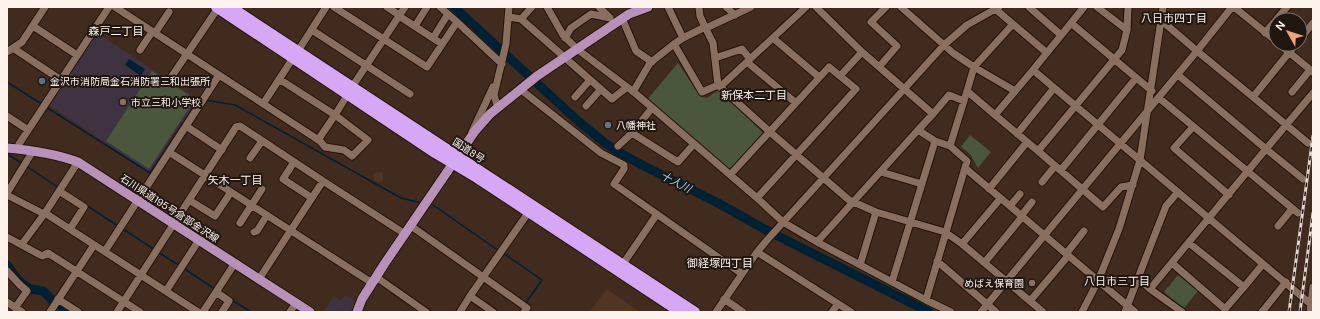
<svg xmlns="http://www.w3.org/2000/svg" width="1320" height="319" font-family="'DM Sans','Noto Sans JP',sans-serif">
<rect width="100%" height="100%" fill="#412a1e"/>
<!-- built -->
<path fill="#503424" d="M382,172l1,9 -6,1 -3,-2 -1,-7z
M607,289l33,23h-51z"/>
<!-- education -->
<path fill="#403341" d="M97,33l100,66 -48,73 -100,-67z
M345,295l10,6 -4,11h-27l10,-16 7,5z"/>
<!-- green -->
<path fill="#4b573d" d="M678,63l22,33 7,2 13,-9 43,44 -34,37 -83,-69z
M152,71l43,28 -46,70 -43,-28z
M970,135l21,17 -13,16 -8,-14 -9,-7z
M1178,275l20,16 -14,17 -20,-16z"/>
<!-- water -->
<path fill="#002034" d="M129,59l16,10 -4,7 -16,-11z"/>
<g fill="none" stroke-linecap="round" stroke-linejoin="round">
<!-- stream -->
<path stroke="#002034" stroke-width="1.5" d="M7,82l36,23
M205,100l30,5 166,93 17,4
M46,107l104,66 48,-72
M7,154l16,10
M26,166l33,22
M86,205l32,21
M433,205l66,46
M123,229l32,21
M158,252l22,14
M503,253l39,27 -17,24
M183,268l32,21
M232,300l19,12
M519,312l3,-4"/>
<!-- river -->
<path stroke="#002034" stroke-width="9" d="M454,7l123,113 28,23 17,11 20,11 76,38 50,28 161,81
M7,265l11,15 6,5 7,4 12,2 10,10 16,11"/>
<!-- minor casing -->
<g stroke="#261207" stroke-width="9">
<path id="minor" d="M115,7l205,134 5,6 19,3 8,6 16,-16 -33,-25 13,-21
M334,7l93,60 30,-45 45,42
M387,7l12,8
M440,7l17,15
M547,7l16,28 14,14 58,44 122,105 26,24 34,20 109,58 25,12
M599,7l11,11
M668,7l15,31
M726,7l9,8
M816,7l46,45 71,62 -15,16
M901,7l52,46 21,14 41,24
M993,7l54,46
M1029,7l32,28
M1097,7l30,23
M1128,7l-1,23 -5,20 -84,101 65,56 18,-20 12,-2
M1234,7l42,34
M399,16l43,28
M509,17l12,2 11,-12
M622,18l14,33 16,11
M521,19l91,80 15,-12
M1162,21l35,30 35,-44
M1071,23l81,68
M33,26l44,29
M415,26l12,-19
M705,27l8,16 5,42
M706,28l45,-21
M312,30l98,64
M155,33l14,-21
M1265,33l22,-26
M433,38l15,-24
M565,38l6,-10 20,-14 19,4
M773,38l46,39
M1300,39l13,-16
M674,44l9,-6 22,-11 -5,-11 -1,-9
M1279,44l34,28
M13,48l48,32
M140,50l12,-18
M298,51l28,-44
M7,52l15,-10 23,-35
M715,58l27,-9 8,10
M747,62l49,41
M879,67l18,-21 -26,-24 15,-15
M1033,70l280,236
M840,76l22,-24
M170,79l48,-71
M279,79l56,36 -17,25
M352,87l53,-80
M720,87l86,-80
M520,89l81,64 23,12v4l-10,15 128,90
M967,91l7,-24 39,-43
M633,92l17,-29 24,-19 28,48 16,-7 52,47 79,68 27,12 69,20 17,12 81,68
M1292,92l18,-22
M575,97l15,-17
M1253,97l55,46
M1159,98l139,115
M263,104l30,-46
M586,106l15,-17
M498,108l-4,-13 12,-51 3,-37
M933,114l16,-19 15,6
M7,116l21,14
M186,126l36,24
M1193,127l-19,21 55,47
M472,132l21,-45
M632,133l46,29 16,-18
M1017,134l37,-46
M618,146l14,-13 20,-25
M18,149l1,-5 90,-137
M1038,151l-43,-36 38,-45 51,-63
M169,152l200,129 10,-2 47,33
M250,158l12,-17
M294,162l-11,17 29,19
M965,168l170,144
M1061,170l75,-92
M881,172l41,12
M730,175l99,-108 27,22 -99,109
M1303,179l-37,-30 47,-56
M1042,182l13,-16
M989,189l38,-47
M59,191l25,16 -14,22
M7,193l26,-42
M7,195l37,19
M189,200l26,16 16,-24
M1010,206l10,-12
M45,213l153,99
M1021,216l11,-14
M240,223l22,-34
M411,226l116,82 -3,4
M1278,226l14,-17
M254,232l3,-1 10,-16
M7,237l35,19 6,-3 92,59
M817,242l101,-112 17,11 15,5 17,-55 28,24
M22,244l23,-31 33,-51
M962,244l38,-45
M105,251l114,-176
M1066,254l18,-23
M937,261l59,51
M985,262l37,-45
M1172,263l53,46 19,-22 -55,-44
M623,264l34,-50
M860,265l16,-53
M7,271l13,14 7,6 -12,17
M1138,278l28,-72 12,-14
M259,279l64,-98 82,53
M892,282l43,-141
M1244,287l19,-23
M1150,289l32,23
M166,291l33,-51
M216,292l13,9 -7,11
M470,296l58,-83
M58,299l20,13
M724,299l19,13
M926,300l41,-139 -17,-15
M1030,301l38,-45
M7,302l15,10
M50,312l44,-67
M117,312l119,-185 4,-1 83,55
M203,312l32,-49
M290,312l6,-9
M460,312l10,-16 23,16
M716,312l41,-60
M832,312l6,-8
M851,312l-94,-60 11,-13 176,-194 23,-20 32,-18
M981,312l216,-261 56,46 43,-53
M1082,312l16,-31 21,-52 21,-69 23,-153
M1125,312l13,-34 12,11 116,-140 -88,-74
M1262,312l24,-30
M1310,312l3,-25"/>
</g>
<!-- major casing -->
<g stroke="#261207" stroke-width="11">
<path id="major" d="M7,148c23,2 49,6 71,14l232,150
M357,312l5,-13 23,-36 90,-132 15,-17 47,-38 92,-62 19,-7"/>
</g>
<!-- highway casing -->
<g stroke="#261207" stroke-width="12">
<path id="highway" d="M216,7l219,146 42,25 203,134
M231,7l464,305"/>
</g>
<!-- minor -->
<use href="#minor" stroke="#886f60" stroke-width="7"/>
<!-- major -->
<use href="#major" stroke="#b791b9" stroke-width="9"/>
<!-- highway -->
<use href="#highway" stroke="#d6a7f4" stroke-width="10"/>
<!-- rail casing -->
<g stroke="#e1d4cd" stroke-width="3">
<path id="rail" d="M1289,312l24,-176
M1300,312l13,-99"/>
</g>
<!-- rail -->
<use href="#rail" stroke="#201610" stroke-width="1.5" stroke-dasharray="4.5" stroke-linecap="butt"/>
</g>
<!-- markers -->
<circle fill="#5c6f8a" stroke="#201610" stroke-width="1.5" cx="42" cy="81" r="4"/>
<g fill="#8d6e63" stroke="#201610" stroke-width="1.5">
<circle cx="123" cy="102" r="4"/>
<circle cx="1032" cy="283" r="4"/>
</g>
<circle fill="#6b7280" stroke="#201610" stroke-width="1.5" cx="608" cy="125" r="4"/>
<g text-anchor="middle" stroke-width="4" stroke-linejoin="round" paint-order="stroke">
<!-- poi labels -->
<g font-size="10" fill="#fef2ec" stroke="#201610" text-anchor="start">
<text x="50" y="85">金沢市消防局金石消防署三和出張所</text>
<text x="131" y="106">市立三和小学校</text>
<text x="616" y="129">八幡神社</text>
<text x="1024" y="287" text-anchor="end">めばえ保育園</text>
</g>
<!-- street labels -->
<g font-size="10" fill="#fef2ec" stroke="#201610">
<text transform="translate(469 150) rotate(33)" y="4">国道8号</text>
<text transform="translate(170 208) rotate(33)" y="4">石川県道195号倉部金沢線</text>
</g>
<!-- neighbourhood labels -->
<g font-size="11" fill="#fef2ec" stroke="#201610">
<text x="1174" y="22">八日市四丁目</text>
<text x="116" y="35">森戸二丁目</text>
<text x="754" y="99">新保本二丁目</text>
<text x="235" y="184">矢木一丁目</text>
<text x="720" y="267">御経塚四丁目</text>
<text x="1117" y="285">八日市三丁目</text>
</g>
<!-- water labels -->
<g font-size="11" font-style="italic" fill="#8ecbf5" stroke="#201610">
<text transform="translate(676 182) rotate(27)" y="4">十人川</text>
</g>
</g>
<!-- border -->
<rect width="1320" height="319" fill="none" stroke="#fef2ec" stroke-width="16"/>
<!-- north arrow -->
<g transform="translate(1288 32) rotate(309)"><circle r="19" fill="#201610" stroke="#796e68"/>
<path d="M0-3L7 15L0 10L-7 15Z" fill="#f1a17c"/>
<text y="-6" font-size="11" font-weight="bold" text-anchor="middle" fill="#fef2ec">N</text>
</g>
</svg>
